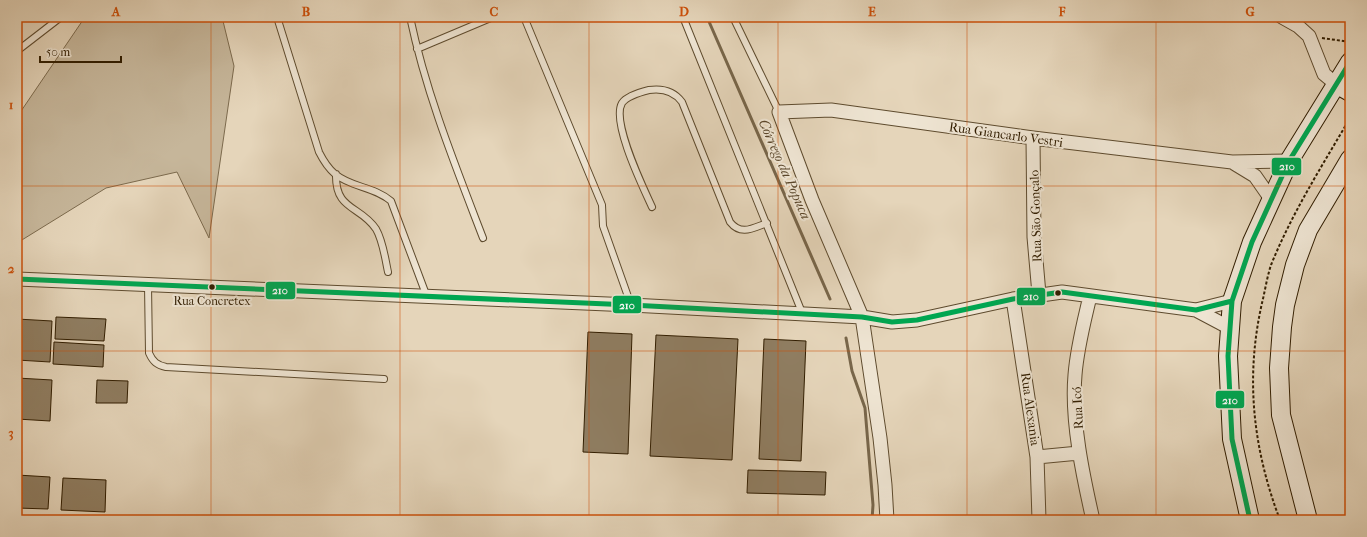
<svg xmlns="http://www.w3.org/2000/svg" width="1367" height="537" font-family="'IM FELL French Canon',serif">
<rect width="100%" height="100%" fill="#e5d5ba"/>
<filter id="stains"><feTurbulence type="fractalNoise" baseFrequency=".005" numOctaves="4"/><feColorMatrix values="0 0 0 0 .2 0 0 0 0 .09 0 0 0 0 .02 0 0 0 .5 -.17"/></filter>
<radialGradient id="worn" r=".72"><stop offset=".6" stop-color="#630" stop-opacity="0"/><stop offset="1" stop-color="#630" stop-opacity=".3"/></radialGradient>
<!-- green -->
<path fill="#c6b69a" stroke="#7c6a4d" d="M85,17h137l12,49 -25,172 -32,-66 -71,16 -89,55v-126z"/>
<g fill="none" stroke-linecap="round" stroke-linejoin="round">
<!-- stream -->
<path stroke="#78664a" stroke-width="3" d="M707,17l123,282
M846,338l6,33 13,37 8,97 -1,15"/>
</g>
<!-- building -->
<path fill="#8f7d61" stroke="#311d00" d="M56,317l50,2 -2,22 -49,-2z
M17,319l35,2 -2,41 -33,-2z
M588,332l44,2 -4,120 -45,-2z
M656,335l82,4 -6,121 -82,-4z
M764,339l42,2 -5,120 -42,-2z
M54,342l50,3 -1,22 -50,-3z
M17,378l35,2 -2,41 -33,-2z
M97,380l31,1 -1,22h-31z
M748,470l78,2 -1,23 -78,-2z
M17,475l33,2 -2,32 -31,-1z
M63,478l43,2 -1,32 -44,-2z"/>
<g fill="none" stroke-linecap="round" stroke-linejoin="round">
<!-- lane casing -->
<g stroke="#5e4b2e" stroke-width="8">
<path id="lane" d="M277,17l42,135c4,8 9,16 16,22 17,14 38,12 56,27l36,96
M410,17c16,76 45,148 73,221
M524,17l78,188 1,21 28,79
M683,17l120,298
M733,17l46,95
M17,20l4,-3
M417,49l76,-32
M17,51l44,-34
M336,174c-1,37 24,31 40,55 7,12 9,29 12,43
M652,207c-9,-20 -41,-85 -30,-104 5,-7 19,-11 27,-13 14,-2 25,1 33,12l48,120c11,14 23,6 37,1
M148,285l1,68c4,9 8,12 17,14l218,12"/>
</g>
<!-- street casing -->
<g stroke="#5e4b2e" stroke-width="15">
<path id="street" d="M1282,17l16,9 11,10 15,38 12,10
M1033,138l1,99 5,57
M1232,162l23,14 16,23
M17,279l614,26 231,12 30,5 25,-2 96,-21 49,-7 134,18 34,18
M1090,296c-6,26 -13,52 -15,79 -4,45 8,101 18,145
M1013,299l24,158 2,63
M1196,310l36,-9
M1037,457l42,-4
M887,520l-2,-35 -5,-47 -18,-121 -50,-117 -33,-88 52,-2 202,28 199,24 57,-1"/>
</g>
<!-- secondary casing -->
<g stroke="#311d00" stroke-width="20">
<path id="secondary" d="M1336,84l14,8
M1250,520l-18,-81 -4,-83 4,-55 20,-59 37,-81 61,-99
M1308,520l-27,-105 -2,-47 3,-41 3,-22 10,-40 13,-35 42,-71"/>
</g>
<!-- path -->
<path stroke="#311d00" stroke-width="2" stroke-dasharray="3 2" stroke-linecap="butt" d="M1322,38l28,4
M1280,520c-27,-71 -35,-142 -18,-217 3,-12 5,-26 9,-38 21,-52 51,-99 79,-147"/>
<!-- lane -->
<use href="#lane" stroke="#eee4d2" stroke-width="6"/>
<!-- street -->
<use href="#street" stroke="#eee4d2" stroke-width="13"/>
<!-- secondary -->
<use href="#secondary" stroke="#eee4d2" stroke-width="18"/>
<!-- bus-1 casing -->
<g stroke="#eee4d2" stroke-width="8">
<path id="bus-1" d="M17,279l614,26 231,12 30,5 25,-2 96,-21 49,-7 134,18 36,-9
M1250,520l-18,-81 -4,-83 4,-55 20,-59 37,-81 61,-99"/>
</g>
<!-- bus-1 -->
<use href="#bus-1" stroke="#00a651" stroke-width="5"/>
</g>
<!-- grid -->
<path fill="none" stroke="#cd500a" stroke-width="1" stroke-opacity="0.55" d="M211,17v503M400,17v503M589,17v503M778,17v503M967,17v503M1156,17v503M17,186h1333M17,351h1333"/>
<!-- markers -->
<g fill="#311d00" stroke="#eee4d2" stroke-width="1.5">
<circle cx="212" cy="287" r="3.5"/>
<circle cx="1058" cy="293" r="3.5"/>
</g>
<g text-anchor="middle" stroke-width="4" stroke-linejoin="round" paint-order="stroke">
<!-- bus labels -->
<g font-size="12" fill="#311d00" stroke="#eee4d2">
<text x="212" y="305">Rua Concretex</text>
</g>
<!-- street labels -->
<g font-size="13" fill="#311d00" stroke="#eee4d2">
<text transform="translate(1006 134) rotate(8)" y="5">Rua Giancarlo Vestri</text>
<text transform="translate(1035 216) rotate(-92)" y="5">Rua São Gonçalo</text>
<text transform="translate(1077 408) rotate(-93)" y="5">Rua Icó</text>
<text transform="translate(1031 409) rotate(82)" y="5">Rua Alexania</text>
</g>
<!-- water labels -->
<g font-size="14" font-style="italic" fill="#5b472b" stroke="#eee4d2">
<text transform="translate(785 169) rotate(66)" y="5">Córrego da Popuca</text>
</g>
</g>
<g stroke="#eee4d2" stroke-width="1.5">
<rect x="1271" y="157" width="31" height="19" rx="4" fill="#00a651"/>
<rect x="265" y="281" width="31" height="19" rx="4" fill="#00a651"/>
<rect x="1016" y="287" width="30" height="19" rx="4" fill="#00a651"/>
<rect x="612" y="295" width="30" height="19" rx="4" fill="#00a651"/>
<rect x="1215" y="390" width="30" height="19" rx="4" fill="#00a651"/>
</g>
<g font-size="11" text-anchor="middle" font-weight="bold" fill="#fff">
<text x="1287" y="170">210</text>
<text x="280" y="294">210</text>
<text x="1031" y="300">210</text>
<text x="627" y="309">210</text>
<text x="1230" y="404">210</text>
</g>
<!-- margin -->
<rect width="1367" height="537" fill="none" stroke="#e5d5ba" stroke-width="44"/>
<!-- scale -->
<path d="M40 56v6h81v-6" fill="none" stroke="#311d00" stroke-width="2"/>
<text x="46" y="56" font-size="12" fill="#311d00" stroke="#eee4d2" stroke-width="3" paint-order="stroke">50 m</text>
<rect x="22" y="22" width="1323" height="493" fill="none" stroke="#cd500a" stroke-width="1.5"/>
<g font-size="13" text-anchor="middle" font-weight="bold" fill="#cd500a">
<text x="116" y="16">A</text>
<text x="306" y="16">B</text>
<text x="494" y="16">C</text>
<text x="684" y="16">D</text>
<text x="872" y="16">E</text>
<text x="1062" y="16">F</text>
<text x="1250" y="16">G</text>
<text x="11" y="109">1</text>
<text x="11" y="273">2</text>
<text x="11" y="437">3</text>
</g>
<rect width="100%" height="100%" filter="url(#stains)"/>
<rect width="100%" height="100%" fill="url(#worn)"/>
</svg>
